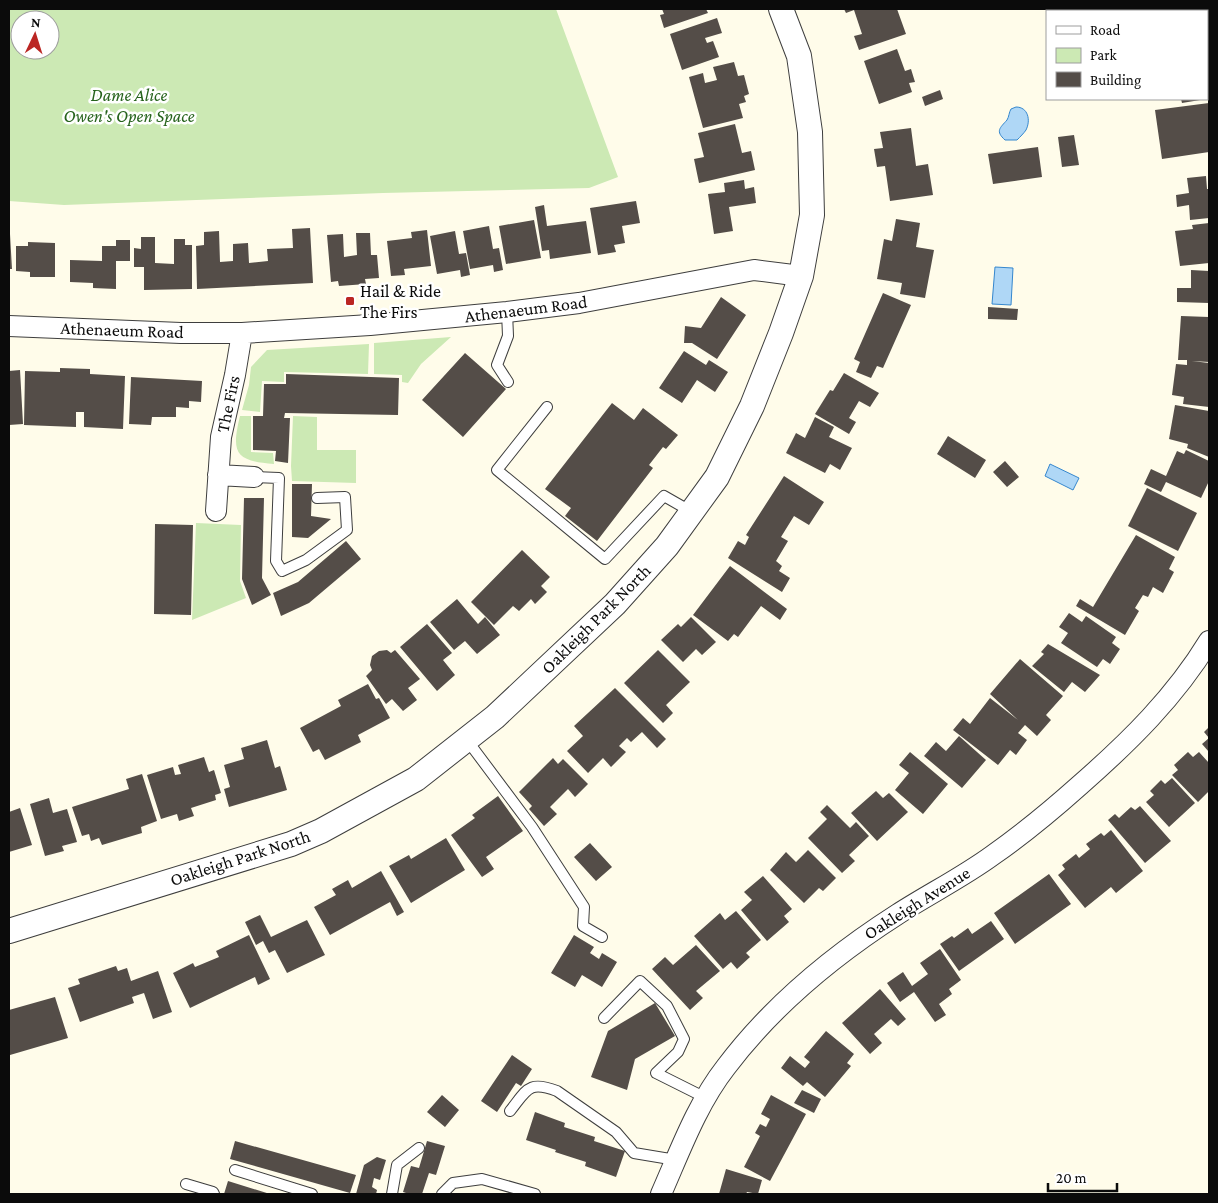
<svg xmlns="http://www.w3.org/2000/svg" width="1218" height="1203" font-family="'Crimson Pro',serif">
<rect width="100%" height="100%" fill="#fffcea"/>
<!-- green -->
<path fill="#cce9b4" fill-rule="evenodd" d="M9,9h547l62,168 -29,11 -206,5 -319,12 -55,-4zM20,20h30v30h-30z
M451,337l-30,27 -13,19 -6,-1v-7l-28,-1v-31z
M369,344l-1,30 -84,-2v10l-22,-1 -2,31 -18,-2 7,-25 2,-18 16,-17z
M240,416h11v36l22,1 1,11c-39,-3 -43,-11 -34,-48z
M293,416l24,1v33h39v33l-64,-2 -1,-15z
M196,523l45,2 -1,56 6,17 -54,22z"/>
<!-- water -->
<path fill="#afd7f6" stroke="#3587ce" d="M1016,107c12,0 15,13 10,23 -2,3 -6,7 -9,10h-12c-10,-9 -5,-12 2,-20 2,-3 2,-8 4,-11z
M995,267l18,1 -2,37 -19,-1z
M1050,464l29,14 -6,12 -28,-14z"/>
<!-- building -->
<path fill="#544d48" d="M662,9h44l2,4 -44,15 -4,-13 4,-1z
M844,9h53l9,25 -47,16 -5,-14 8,-2 -8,-24 -8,3z
M717,18l5,15 -17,5 2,5 6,-2 6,16 -37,13 -12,-36z
M897,49l8,22 6,-2 4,13 -6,1 3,9 -33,12 -15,-43z
M1207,58h2v41h-2z
M734,62l4,14 6,-1 5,19 -5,2 2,6 -7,2 4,14 -40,10 -14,-51 14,-4 2,10 12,-3 -4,-13z
M940,90l3,9 -18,7 -3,-9z
M1181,99h19v1l-18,3z
M1209,103v49l-47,7 -7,-49z
M735,124l7,29 9,-2 4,19 -56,13 -5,-24 10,-2 -6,-24z
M911,128l5,38 12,-2 5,31 -43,6 -5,-35 -8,1 -3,-18 9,-1 -3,-16z
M1074,135l5,30 -17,2 -4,-30z
M1038,147l4,30 -49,7 -5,-30z
M1206,176l1,13h2v29l-19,2 -1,-15 -12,2 -1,-12 13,-2 -2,-15z
M744,180l1,9 9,-2 2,16 -27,4 4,24 -19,3 -6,-40 17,-2 -1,-9z
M636,201l4,22 -18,3 3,17 -11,2 2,7 -18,3 -8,-47z
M544,205l3,21 39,-5 5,32 -41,6 -1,-9 -7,1 -7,-44z
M896,219l24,4 -4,24 18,3 -9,48 -25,-4 2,-11 -25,-4 7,-40 8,2z
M534,220l7,38 -35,6 -7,-38z
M1209,223v40l-29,3 -5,-35 18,-2 -1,-4z
M489,226l4,23 6,-1 4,22 -9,2 -1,-7 -23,4 -7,-38z
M310,228l3,55 -116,6 -1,-43 8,-1v-13l15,-1 1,31 13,-1v-17l15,-1 1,20 19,-2 -1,-12 26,-1 -1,-19z
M427,230l4,36 -27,3 1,6 -14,1 -4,-35 25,-3 -1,-6z
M455,231l4,23 7,-1 4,22 -9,2 -1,-7 -23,4 -7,-38z
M356,233h14l1,22h6l2,23 -14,1 1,5 -27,2 -1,-5 -7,1 -4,-47 16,-1 1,23 13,-2z
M9,234h1l2,35h-3z
M141,237h14v26l19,1v-25h11v6h7v44l-48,1v-23h-10v-19l7,1z
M116,240h14v21h-14v28l-23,-1v-5l-23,-1v-22l32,1v-15h14z
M28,242l27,1v34h-25v-5l-14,-1v-25h12z
M1191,270l18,1v32l-32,-1v-14h14z
M883,293l28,12 -28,63 -6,-2 -6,12 -15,-6 4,-10 -6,-3z
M721,297l25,18 -29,44 -25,-16h-8l1,-17 16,2z
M988,307l30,2 -1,11 -29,-1z
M1181,316l28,1v45l-17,-1 17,2v44l-26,-3 1,-7 -12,-2 4,-31 11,1v-5h-9z
M684,351l22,14 3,-5 19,12 -13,20 -18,-12 -15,23 -23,-15z
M465,353l41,36 -43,48 -41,-37z
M60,368l30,1v5l35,2 -2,53 -39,-2v-15h-8v15l-52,-2 1,-54 35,1z
M20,370l3,54 -14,1v-54z
M844,373l35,20 -9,14 -11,-6 -10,17 7,4 -7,12 -34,-20 15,-24 3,1z
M286,374l113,4 -1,37 -113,-2 -1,5h6l-2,45 -13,-2 1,-10 -23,-1v-34h10l1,-32h22z
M131,377l71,4 -1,21 -12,-1v7l-13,-1v10h-24l-1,8 -22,-1z
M612,403l22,17 9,-12 35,27 -12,14 -3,-2 -14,18 4,3 -56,73 -32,-25 6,-8 -26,-19z
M1175,405l34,6v46l-22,-9 1,-4 -19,-5z
M815,417l19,10 -5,10 23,11 -12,22 -10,-6 -5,9 -39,-20 10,-20 9,5z
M948,436l38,24 -11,18 -38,-24z
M1186,450l23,11v20l-8,17 -35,-16 -5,10 -17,-8 7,-15 15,7 11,-25 7,3z
M1005,461l14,16 -12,10 -14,-15z
M784,476l40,26 -15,23 -15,-9 -13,21 7,4 -12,20 6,5 -3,5 11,7 -8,14 -54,-34 10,-17 7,4 4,-8 -3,-2z
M292,484h20l-1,32 20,3 -23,19 -16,-1z
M1147,488l50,25 -19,38 -50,-25z
M244,498h20l-2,80 9,17 -19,10 -10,-26z
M155,524l38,1 -2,90 -37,-1z
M1136,535l39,22 -6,12 5,3 -11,21 -10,-6 -5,10 -5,-2 -8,13 4,3 -14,24 -49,-29 4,-7 13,8z
M346,541l15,18 -52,44 -28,13 -8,-23 25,-11z
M522,550l28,27 -9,9 6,6 -12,12 -4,-5 -12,12 -6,-5 -19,19 -23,-23z
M730,566l57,43 -7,11 -19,-14 -23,31 -4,-3 -6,7 -35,-26z
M457,599l21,25 7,-7 15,18 -23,19 -12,-13 -11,9 -24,-28z
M1069,613l13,9 4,-6 30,21 -4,6 8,6 -10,15 -7,-5 -6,8 -36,-24 7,-10 -9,-6z
M691,617l25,25 -14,13 -6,-6 -13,13 -22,-22 17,-16 3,3z
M427,624l25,29 -9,7 12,15 -18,16 -37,-44z
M1048,644l52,31 -15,17 -13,-10 -8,10 -32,-26 12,-12 -3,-2z
M387,650l4,3 4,-3 25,29 -12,9 9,12 -14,11 -11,-12 -6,5 -20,-28 6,-6 -2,-5 2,-9 7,-5z
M658,650l32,32 -24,23 7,8 -10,10 -39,-40z
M1020,659l43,37 -17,19 5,5 -14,16 -12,-11 -7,8 9,7 -11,15 -6,-5 -12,15 -45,-35 10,-12 7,6 20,-26 28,22 -28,-26z
M368,684l8,15 3,-1 11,20 -32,17 3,7 -36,18 -6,-11 -6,3 -13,-24 41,-22 -3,-6z
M615,688l51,51 -9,9 -15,-16 -11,10 -4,-4 -8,8 7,6 -15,15 -8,-9 -15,15 -21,-22 16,-15 -9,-10z
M1209,727v25l-7,-8 7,-6 -5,-6z
M959,736l27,24 -24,28 -38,-32 12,-14 10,9z
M267,740l8,28 5,-2 7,24 -58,17 -5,-18 6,-2 -6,-22 20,-6 -3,-11z
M910,752l38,32 -25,30 -28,-24 14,-17 -10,-8z
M1188,752l5,5 6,-5 10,11v28l-11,11 -26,-27 6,-5 -4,-5z
M204,757l5,15 5,-2 7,23 -6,2 1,5 -25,8 3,8 -15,5 -2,-7 -16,5 -14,-44 26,-8 2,8 6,-1 -3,-9z
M553,758l5,6 5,-5 25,25 -13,13 -7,-8 -18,18 7,7 -13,12 -15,-17 3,-3 -13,-14z
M142,774l15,47 -16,6 1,6 -40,12 -3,-7 -8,3 -2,-7 -7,2 -10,-29 57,-18 -3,-10z
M1172,778l23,25 -26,24 -23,-25 8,-7 -4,-4 11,-11 4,4z
M876,791l7,7 6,-5 19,19 -31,29 -26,-28z
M498,796l25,35 -37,26 8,12 -12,8 -31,-42 24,-17 -3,-3z
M49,798l4,15 14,-4 10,33 -15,4 2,5 -19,5 -15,-52z
M827,805l23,23 6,-6 13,14 -20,19 6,6 -13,12 -34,-35 19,-19 -7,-7z
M1140,806l31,35 -26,22 -37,-43 7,-6 4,4 12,-11 4,3z
M20,808l12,37 -23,7v-40z
M1111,830l32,41 -27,22 -5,-6 -26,21 -27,-33 7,-6 -3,-4 14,-11 3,4 11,-9 -4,-5 15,-11 3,3z
M446,838l19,32 -54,33 -22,-37 20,-11 2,4z
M590,843l22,24 -16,14 -22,-24z
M808,850l28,28 -13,13 -4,-3 -15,15 -34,-33 16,-18 10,10z
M381,871l23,41 -7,4 -7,-14 -60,33 -16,-28 22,-12 -4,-6 16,-9 4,8z
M1049,874l22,30 -56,40 -21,-31z
M763,876l29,33 -8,7 5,6 -22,19 -26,-31 11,-10 -8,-8z
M736,911l25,29 -15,13 4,4 -13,12 -6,-7 -8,7 -29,-33 26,-23 5,7z
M260,915l11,22 36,-17 18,35 -38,18 -12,-23 -6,3 -6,-12 -7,4 -11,-23z
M991,921l13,18 -45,32 -19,-27 12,-8 2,2 14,-10 4,6z
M249,935l21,44 -12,6 -3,-8 -65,31 -17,-35 20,-10 2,4 24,-10 -3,-6z
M574,935l20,12 -4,6 9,6 3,-6 15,9 -15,25 -20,-12 -7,12 -24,-14z
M696,945l24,26 -24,20 7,7 -13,12 -38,-41 13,-12 8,8z
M940,949l21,31 -12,9 3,5 -13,10 7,11 -11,7 -21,-30 -14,10 -13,-19 16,-11 9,14 16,-12 -8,-11z
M116,966l2,5 9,-3 4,13 27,-10 14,41 -19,7 -9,-26 -12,4 2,6 -54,19 -12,-34 12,-4 -2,-5z
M880,989l26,30 -8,7 -7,-7 -17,15 8,9 -12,11 -28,-31z
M55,997l13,41 -58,17 -1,-6v-39z
M655,1003l20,33 -40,23 -8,31 -36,-13 17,-46z
M826,1031l28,23 -7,9 4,3 -26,31 -18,-15 -4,4 -22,-18 9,-12 15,12 5,-6 -6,-5z
M512,1055l20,14 -11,17 -5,-3 -19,29 -16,-11z
M802,1090l19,9 -7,14 -20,-10z
M442,1095l17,15 -14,17 -18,-15z
M771,1095l35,19 -36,67 -26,-14 16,-31 -5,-3 5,-9 6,3 4,-8 -9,-5z
M535,1112l30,11 -1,4 31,10 -1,4 31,10 -9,26 -31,-11 1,-4 -31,-10 1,-2 -30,-10z
M235,1141l121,34 -6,18 -120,-34z
M427,1141l18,5 -9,29 -7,-2 -7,21h-13l-6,-2 8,-26 8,2z
M377,1157l9,3 -6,20 -6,-2 -2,9 5,3 -1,4h-20l8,-29z
M726,1169l36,11 -4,14 -11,-2 -1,2h-27z
M228,1181l42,13h-46z"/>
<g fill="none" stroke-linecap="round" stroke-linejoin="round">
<!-- service casing -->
<g stroke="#3e3e3e" stroke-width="12">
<path id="service" d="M507,312l1,24 -11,29 11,17
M547,407l-50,63 108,89 59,-63 28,16
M254,477l25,1 -3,83 6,10 24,-11 41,-30 -2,-33 -28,1
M467,740l65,87 52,80 -1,19 19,11
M604,1018l36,-37 27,25 17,33 -6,13 -22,21 50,25
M510,1111c17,-21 18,-31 47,-20l59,41 18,21 42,7
M235,1170l77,24
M186,1184l27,8 1,2
M392,1194l5,-29 22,-17
M442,1194l11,-11 29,-4 53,15"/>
</g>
<!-- minor casing -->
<g stroke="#3e3e3e" stroke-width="22">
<path id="minor" d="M9,326l172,7h61l128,-8 137,-13 72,-9 175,-33 47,6
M218,475l36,2
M216,511l5,-74 14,-62 7,-42
M661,1194c19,-43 36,-90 65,-127 46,-61 108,-112 172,-153 31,-20 65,-37 95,-59 30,-21 59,-45 87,-70 49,-43 95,-88 129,-144"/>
</g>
<!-- tertiary casing -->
<g stroke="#3e3e3e" stroke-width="26">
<path id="tertiary" d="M9,931l282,-87 30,-13 95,-52 79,-62 120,-113 52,-58 50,-69 35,-71 29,-73 20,-57 11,-61 -2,-83 -11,-76 -18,-47"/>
</g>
<!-- service -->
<use href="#service" stroke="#fff" stroke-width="10"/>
<!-- minor -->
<use href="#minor" stroke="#fff" stroke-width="20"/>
<!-- tertiary -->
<use href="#tertiary" stroke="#fff" stroke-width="24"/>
</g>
<!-- markers -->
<rect fill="#bb2623" stroke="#fff" stroke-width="2" x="345" y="296" width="10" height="10" rx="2.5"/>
<g text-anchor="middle" stroke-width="5" stroke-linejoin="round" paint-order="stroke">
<!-- park labels -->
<g font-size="18" font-style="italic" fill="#26631c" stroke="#fff">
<text x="129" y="101">Dame Alice<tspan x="129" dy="21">Owen's Open Space</tspan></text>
</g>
<!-- poi labels -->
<g font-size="18" fill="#0b0b0b" stroke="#fff" text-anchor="start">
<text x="360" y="297">Hail &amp; Ride<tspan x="360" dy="21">The Firs</tspan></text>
</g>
<!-- street labels -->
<g font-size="18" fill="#0b0b0b" stroke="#fff">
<text transform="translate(526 309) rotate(-7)" y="6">Athenaeum Road</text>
<text transform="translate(122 330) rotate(2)" y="6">Athenaeum Road</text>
<text transform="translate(228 404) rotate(-78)" y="6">The Firs</text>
<text transform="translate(596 619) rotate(-45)" y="6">Oakleigh Park North</text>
<text transform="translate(240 858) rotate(-18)" y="6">Oakleigh Park North</text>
<text transform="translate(917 903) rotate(-32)" y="6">Oakleigh Avenue</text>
</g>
</g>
<!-- border -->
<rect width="1218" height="1203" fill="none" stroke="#0b0b0b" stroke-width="20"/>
<!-- legend -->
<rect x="1046" y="10" width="162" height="90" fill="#ffffff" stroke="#9d9d9d"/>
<rect x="1056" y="26" width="25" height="8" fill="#ffffff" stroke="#9d9d9d"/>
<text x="1090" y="35" font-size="15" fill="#0b0b0b">Road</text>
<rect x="1056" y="48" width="25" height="15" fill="#cce9b4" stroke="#9d9d9d"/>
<text x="1090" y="60" font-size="15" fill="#0b0b0b">Park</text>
<rect x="1056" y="72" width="25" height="15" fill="#544d48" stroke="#9d9d9d"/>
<text x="1090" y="85" font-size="15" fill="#0b0b0b">Building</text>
<!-- north arrow -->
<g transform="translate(35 35) rotate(4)"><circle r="24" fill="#ffffff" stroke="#9d9d9d"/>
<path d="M0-4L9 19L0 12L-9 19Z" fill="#bb2623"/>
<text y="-8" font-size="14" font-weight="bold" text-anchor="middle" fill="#0b0b0b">N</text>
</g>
<!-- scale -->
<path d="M1048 1183v8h69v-8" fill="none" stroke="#0b0b0b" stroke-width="2.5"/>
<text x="1056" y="1183" font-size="15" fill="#0b0b0b" stroke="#ffffff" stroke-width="4" paint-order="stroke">20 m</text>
</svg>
